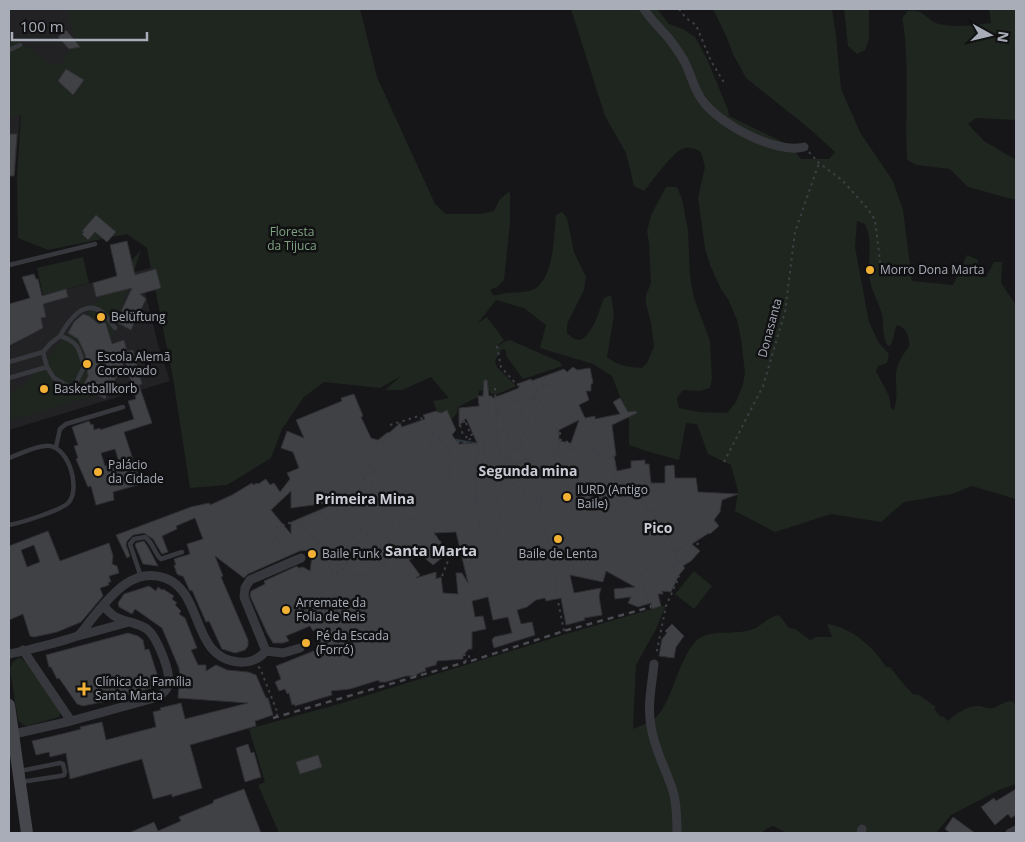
<svg xmlns="http://www.w3.org/2000/svg" width="1025" height="842" font-family="'Open Sans',sans-serif">
<rect width="100%" height="100%" fill="#161618"/>
<!-- built -->
<path fill="#222225" d="M9,9h94l-1,88 -82,18 -5,59 -6,1z
M155,267l-10,25 14,56 11,33 -161,49v-83l12,-7 -7,-38z"/>
<!-- green -->
<path fill="#1e261f" fill-rule="evenodd" d="M69,9h291l17,68 58,127 11,10h36l12,-3 6,-12 10,-8v32l-6,57 -7,7 -7,3 3,5c6,1 9,-2 15,-2 8,-1 15,0 24,-3 22,-8 22,-55 24,-75l6,-3 5,6 7,34 12,25 -2,13 -17,34v9l7,6 7,1c14,-10 17,-27 23,-42l7,-3 3,20 -7,42c11,9 22,10 35,11l5,-5 7,-16 -3,-24 -5,-19v-9l5,-12 -2,-40 -2,-12 4,-16 15,-28h11l5,12 6,31 2,46 4,22 16,43 2,38 -2,9 -11,3 -16,-1 -6,8 2,10 21,4 27,1 9,-11 7,-18 2,-11 -4,-34 -4,-19 -9,-21 -7,-10 -11,-24 -5,-17 -7,-50 7,-31 -4,-15c-6,-3 -11,-6 -19,-3 -10,4 -30,33 -38,42l-10,-5 -8,-33 -21,-37 -34,-107h86l12,15 14,5 12,8 12,22 21,51 1,6 62,30 10,13h28l6,-7 -24,-22 -65,-52 -13,-24 -6,-16 -14,-29h119l4,26 5,54 20,45 32,47 10,29 9,71 41,4 14,-30 11,5 1,17h7l8,-15h8l-1,21 15,22v194l-44,-13 -20,8 -48,8 -23,20 -50,-8 -56,18 -40,-21 3,-20 -7,-26 -23,-11 -11,-30 -11,-1 -7,37 -33,-9 -17,-6v-25l-17,-44 -19,-12 -53,-16 6,-23 -22,-17 -28,-8 -18,23 9,-6 17,23 -10,9 10,-7 6,-2 50,22 2,4 -39,13 -16,-22 -2,-8 -4,1 -6,11 2,6 19,19 -18,8h-7l-2,-4 -10,1 -1,6 -20,10 -1,6 -6,7 -4,-10 -9,3 -5,-12 16,-3 -18,-21 -29,13h-17l16,-14 -21,12 -56,-6 -20,15 -22,32 -11,29 -44,27 -37,3 -17,-110 -26,-130 -20,-14 -79,16 -30,-12 -1,-61 4,-62 -12,2v-82l46,31 8,-4 12,-24 -6,-17zM857,221l8,3c8,16 3,33 4,50 1,15 9,26 13,40 2,11 0,21 5,31l3,1c5,-7 3,-14 7,-21 10,3 13,13 12,22 -23,28 -7,36 -15,63l-3,-2 -2,-12 -13,-25 2,-5 9,-3 2,-9 -10,-11 -10,-21 -14,-75z
M844,9h25v30l-4,11 -8,4 -9,-8z
M989,9h27v111l-40,-2 -8,6 16,17 32,19v40l-48,-13 -18,-18 -33,-4 -10,-5c-2,-36 1,-71 -1,-107 -1,-11 -1,-23 -4,-35l6,-7c18,-2 18,10 31,13 17,4 36,1 52,-1z
M141,250l-49,146 -48,15 -35,9v-27l15,-8z
M83,257l6,26 -46,12 -6,-27z
M694,571l18,15 -18,23 -19,-15z
M666,605l-10,24 -20,36 -3,64c7,-3 15,-6 21,-10 17,-12 23,-58 42,-78 12,-11 27,-7 41,-9 6,0 14,-2 19,-4 8,-5 13,-11 23,-13l10,13 6,1 15,11 6,-3h16l-5,-13c24,3 47,23 59,43h4l15,19 8,8 6,1 17,12 -2,2 6,7 4,1 4,4c8,-8 21,-16 32,-15 4,1 9,3 13,2 7,-2 8,-6 19,-7l4,4v79l-17,6 -48,25 -15,18h-149l-14,-7 -7,3 -4,4h-483l-21,-48 7,-3 -16,-53 90,-25 227,-70z
M19,657c11,5 34,44 42,56l-2,4 -32,9 -4,-1 -5,-5 -8,-51 3,-7z"/>
<g fill="none" stroke-linecap="round" stroke-linejoin="round">
<!-- stream -->
<path stroke="#2c353c" stroke-width="2.5" d="M456,440l21,4"/>
</g>
<!-- building -->
<path fill="#404145" stroke="#303034" fill-rule="evenodd" d="M66,30l6,7 8,10 -11,2 -11,-12z
M66,69l18,11 -11,15 -15,-14z
M9,134h8l-3,42h-5z
M96,215l20,17 -9,10 -12,-10 -7,8 -6,-6 2,-2 -2,-1z
M127,241l8,34 21,-6 5,19 -21,6 6,5 -15,31 -15,-8 16,-34 -36,9 -3,-14 24,-7 -7,-31z
M34,274l2,5h2l4,17 24,-7 2,8 -25,7 3,13 -5,1 2,10 -34,18v-42l21,-6 -8,-21z
M83,314l6,2 10,8 5,-2 2,2 6,20 12,-4 3,11 6,-1 9,34 -3,1 13,38 -28,9 17,52 -28,8 1,8 -18,5 -5,-19 -3,1 -12,-28 2,-1 -4,-12 4,-1 -6,-18 17,-6 2,4 2,-1 1,6 6,-2v2l34,-11 -6,-18 8,-2 -11,-38 -20,38 -20,-12 -1,-3 4,-8 -3,-22 -7,-15 -10,-6 6,-11zM115,449l4,13 -14,4 -4,-13z
M573,367l4,3 13,-2 3,15 -2,1v7h-5l3,9 -10,5 6,13 10,-2v3l25,-5 -7,-12 7,-4 8,14 8,-1 1,2 -25,12 4,31h-2l3,15 14,-3v-7l14,-1v4h4l2,19h14v-17l9,-1 1,13h21l2,14 40,2 -16,6 -2,12 -6,8 5,6 -9,8 -1,-1 -17,11 8,7 -9,10 -8,5 2,2 -6,7 -8,17 -9,-1 1,3h-5l3,12 -9,3 -1,-6 -13,4 -10,-4 3,-6 -16,2 -1,-10 21,-2 -29,-16 -3,11 -33,-7 4,18 27,-5 -2,8 3,19 -18,3 1,2 -19,5 -5,-27 -15,3 -1,-3 -9,2 -9,7 -10,3 4,14 11,-2 3,13 -41,13 -2,-8 2,-3 18,-4 -4,-16 -15,3 -5,-23 -16,4 3,16 8,-1 3,13 -14,3v17h-3l-6,6v4l-26,2 -1,4 -11,3 1,3 -9,3v2h-11l-20,6h-7v-2l-29,9 -19,2 1,4 -37,11 -1,-2 -2,1 -3,-12 -2,1 -2,-5 -6,2 -4,-9 6,-3 -5,-13 45,-18 -1,-7 -5,-11 -2,1 -3,-5 -24,10 3,5 -6,2h-10l-6,-10 -17,-37 1,-5 14,-7 -1,-3 33,-15 1,2 5,-1 7,4 2,-14 -2,-7 -10,1 -52,23 -4,4 -29,-22 8,20 -2,1 27,63v6l-3,4 -10,3 -13,-4 -13,-28 -3,1 -14,-32 -2,1 -7,-15h-2l-4,-2 -3,-9h2l-2,-6 16,-5 -3,-10 16,-5 -8,-21 -19,8 1,3 -15,7 6,16 -6,2 -9,-15 -9,-6 -11,2 -6,6 -1,4 4,11 -3,2 -11,-23 75,-28 18,-4 1,2 22,-10 20,-12 1,2 4,-2 1,1 8,-5 4,6 4,-2 6,9 10,-13 -3,-6 12,-5 -6,-16 -12,-4 6,-17 17,7 -8,-18 46,-19 -1,-3 13,-4 9,22 -2,1 10,21 7,2 10,-8 1,1 11,-10 2,4 23,-8 -2,-4 13,-4 5,2 6,-3 9,20 -4,5 7,9 18,-1 -11,-25 -7,8v-18l20,-2 -1,-10h5l1,-16h3l2,16h3l1,2 26,-10 -1,-1 2,-1 -3,-2 14,-5v2l33,-12 3,3zM579,420l-8,23 -12,-2v-11zM291,491v17l44,-6 1,1 -45,19v12l-20,-24zM456,532l12,51 -6,-10h-6l2,21 -15,-1 -2,-16 -5,2v-7l-20,6 4,-3 -11,-15 11,-6 13,11 15,-12 -14,-20z
M48,531l12,30 49,-18 4,13 -1,8 5,2 2,7 -10,3 2,6h-3l1,3 -9,3 3,8 -22,26 -24,10 -23,5 -4,-1 -7,-22 -14,6v-74zM34,545l6,17 -13,5 -6,-17z
M144,541l4,6 10,19 -15,-2 -8,-19 1,-2z
M149,586l7,5 2,-4 4,3 1,-1 11,7 -2,3 5,4 -2,2 6,6 -2,3 6,4 12,30 -6,2 7,15h8v6l10,-6 11,5 21,2 8,3 10,23h2l5,17 -18,6 1,5 -66,19 12,43 -30,9v-3l-19,5 -11,-40 -72,20 -4,-26 -16,4 -1,-5 -13,3 -4,-14 34,-8 15,-4 -1,-2 22,-5 4,18 50,-13 -3,-15 8,-2 -1,-2 21,-5 4,16 63,-16 -70,-5 1,-13h2l-2,-17 -17,-40 -27,-19 -3,5 -13,-7 -1,-4 6,-9z
M672,624l12,12 -8,11 -2,11 -15,-2 3,-17 5,-6 -2,-2z
M128,633l10,3 5,4 2,10 4,-1 9,28 -1,7 -6,4 -30,10 -38,8 -6,-2 -18,-26 -2,1 -6,-12h-2l-3,-12z
M248,744l3,9 3,-1 7,25 -16,5 -9,-34z
M318,755l4,12 -22,7 -4,-12z
M244,789l17,44h-132l25,-11 4,9 23,-10 -2,-4 34,-14 1,-3z
M1016,789v26l-5,3 -3,-4 -13,11 -14,-18 13,-9 2,3z
M953,817l22,16h-25l-5,-4z"/>
<g fill="none" stroke-linecap="round" stroke-linejoin="round">
<!-- path -->
<path stroke="#3d3f44" stroke-width="2" stroke-dasharray="2.5 4" stroke-linecap="butt" d="M679,9l7,9 10,7 15,36 14,23
M809,152l10,11 23,17 26,29 7,11 7,57
M497,346l4,21 16,18 15,-5 6,12 -4,6 -11,6 -10,-4 -17,6c1,8 4,7 8,13 4,7 4,20 6,28l10,4 1,-11 6,-18 -6,-10 2,-8
M495,388l1,18
M536,389l24,-6 4,-5
M534,398l9,6 7,20 10,7v9l-13,-1v14
M497,414c-5,14 3,29 2,43
M465,421l-5,4 3,10 7,4
M527,422l19,-6
M390,425l29,-9 30,33 -1,10 3,28
M496,432l10,-2
M473,434l-2,1 -6,-14 4,-9 29,2
M484,439l1,14
M429,449l5,-16
M449,449l9,-2v-5l6,1 6,-4 10,12 5,2c12,3 31,16 41,6l12,4
M478,449l-3,35 5,50
M504,460l4,-12 2,-1
M724,462l39,-76 22,-74 10,-80 24,-69
M504,474l8,6 2,5 27,14
M364,480l14,2 -1,-9 -8,-7 2,-13 7,-13 8,3
M333,502l13,20 21,11
M472,517l-1,-17 6,-2
M385,523l20,-1 1,-4 15,3h10l6,19 11,7 2,9 -8,20h-4
M497,536l3,-22 -3,-15 11,-38
M675,552l12,-8h3l3,3 6,-4 -2,-7
M284,556l-11,-27 16,-6 11,1
M298,570l7,3 30,1 7,-4 8,1 4,4 9,1 21,-7 6,-20 -5,-24 1,-10
M342,570l10,-13 -6,-8c10,-5 19,-8 22,-20l8,-4h9
M332,574l-11,-27 -21,-23 5,-7 16,-4 22,-21 7,-1 10,4 4,-3 -6,-7 12,-14 7,2
M651,607l-10,-31 5,-8h26
M564,631l-7,-35 -5,-47 -13,-32 2,-8 1,-30 -7,-9 8,-17 15,1 2,-14 11,3 -2,8 11,-3 6,-8 14,16 14,3 1,16 45,45 19,41 -7,7 7,9 -13,29 -10,49
M466,662l-2,-7 4,-1 3,7
M258,667l2,1 18,46 -5,4"/>
<!-- lane -->
<path stroke="#37383d" stroke-width="4.5" d="M9,50l11,-5
M9,265l86,-21
M60,336c7,-13 23,-38 42,-24 5,4 9,11 13,16
M43,352l7,-8 10,-8c19,6 19,13 24,31l-11,22 -19,-11 -7,-11
M9,362l34,-10 4,15 -38,11
M56,447l4,-18 6,-5 57,-17
M9,458c11,-4 24,-11 36,-12 23,-3 36,41 24,56 -6,8 -49,21 -60,23
M141,577l-11,-33 4,-5 11,-2c8,5 9,16 16,22l21,-7
M20,771l40,-8 3,1 2,8 -1,3 -4,1 -39,6"/>
<!-- street -->
<path stroke="#37383d" stroke-width="9" d="M644,9c8,13 21,23 29,35 5,7 11,15 14,23 4,9 7,20 12,28 13,26 77,60 105,52
M78,636l51,-14
M23,650l48,71
M266,651l-22,-54 1,-9 5,-8 51,-22
M266,651l17,2 17,-5
M9,654c11,-2 64,-15 70,-19 4,-4 8,-10 12,-15 18,-22 41,-54 74,-42 39,14 26,81 74,84 11,1 20,-3 27,-11
M654,664c-2,20 -7,42 -3,62 3,23 15,43 22,65 4,14 4,28 4,42
M14,734l57,-13 87,-24c4,-3 8,-6 10,-11 4,-13 -11,-49 -21,-57 -10,-7 -23,-7 -33,-13 -4,-3 -8,-7 -11,-11
M861,833l1,-4
M1010,833l6,-3"/>
<!-- secondary -->
<path stroke="#45474d" stroke-width="12" d="M9,705l18,128"/>
<!-- rail -->
<path stroke="#4a4c52" stroke-width="2.5" stroke-dasharray="6 5" stroke-linecap="butt" d="M471,661l93,-30 87,-24
M273,718l193,-56"/>
</g>
<!-- markers -->
<g fill="#f2b134" stroke="#111113" stroke-width="2">
<circle cx="870" cy="270" r="5"/>
<circle cx="101" cy="317" r="5"/>
<circle cx="87" cy="364" r="5"/>
<circle cx="44" cy="389" r="5"/>
<circle cx="98" cy="472" r="5"/>
<circle cx="567" cy="497" r="5"/>
<circle cx="558" cy="539" r="5"/>
<circle cx="312" cy="554" r="5"/>
<circle cx="286" cy="610" r="5"/>
<circle cx="306" cy="643" r="5"/>
<path d="M81.5 681.5h5v5h5v5h-5v5h-5v-5h-5v-5h5z"/>
</g>
<g text-anchor="middle" stroke-width="5" stroke-linejoin="round" paint-order="stroke">
<!-- park labels -->
<g font-size="12" fill="#7fa381" stroke="#111113">
<text x="292" y="236">Floresta<tspan x="292" dy="14">da Tijuca</tspan></text>
</g>
<!-- poi labels -->
<g font-size="12" fill="#a8adb8" stroke="#111113" text-anchor="start">
<text x="880" y="274">Morro Dona Marta</text>
<text x="111" y="321">Belüftung</text>
<text x="97" y="361">Escola Alemã<tspan x="97" dy="14">Corcovado</tspan></text>
<text x="54" y="393">Basketballkorb</text>
<text x="108" y="469">Palácio<tspan x="108" dy="14">da Cidade</tspan></text>
<text x="577" y="494">IURD (Antigo<tspan x="577" dy="14">Baile)</tspan></text>
<text x="322" y="558">Baile Funk</text>
<text x="558" y="558" text-anchor="middle">Baile de Lenta</text>
<text x="296" y="607">Arremate da<tspan x="296" dy="14">Folia de Reis</tspan></text>
<text x="316" y="640">Pé da Escada<tspan x="316" dy="14">(Forró)</tspan></text>
<text x="95" y="686">Clínica da Família<tspan x="95" dy="14">Santa Marta</tspan></text>
</g>
<!-- street labels -->
<g font-size="12" fill="#a8adb8" stroke="#111113">
<text transform="translate(770 328) rotate(-75)" y="4">Donasanta</text>
</g>
<!-- neighbourhood labels -->
<g font-size="14" font-weight="bold" fill="#c9ccd4" stroke="#111113">
<text x="528" y="476">Segunda mina</text>
<text x="365" y="504">Primeira Mina</text>
<text x="658" y="533">Pico</text>
</g>
<!-- quarter labels -->
<g font-size="15" font-weight="bold" fill="#c9ccd4" stroke="#111113">
<text x="431" y="556">Santa Marta</text>
</g>
</g>
<!-- border -->
<rect width="1025" height="842" fill="none" stroke="#a8adb8" stroke-width="20"/>
<!-- north arrow -->
<g transform="translate(990 35) rotate(98)" stroke="#111113" stroke-width="4" paint-order="stroke">
<path d="M0-4L9 19L0 12L-9 19Z" fill="#a8adb8"/>
<text y="-8" font-size="14" font-weight="bold" text-anchor="middle" fill="#a8adb8">N</text>
</g>
<!-- scale -->
<path d="M12 32v8h135v-8" fill="none" stroke="#a8adb8" stroke-width="2.5"/>
<text x="20" y="32" font-size="15" fill="#a8adb8" stroke="#111113" stroke-width="4" paint-order="stroke">100 m</text>
</svg>
